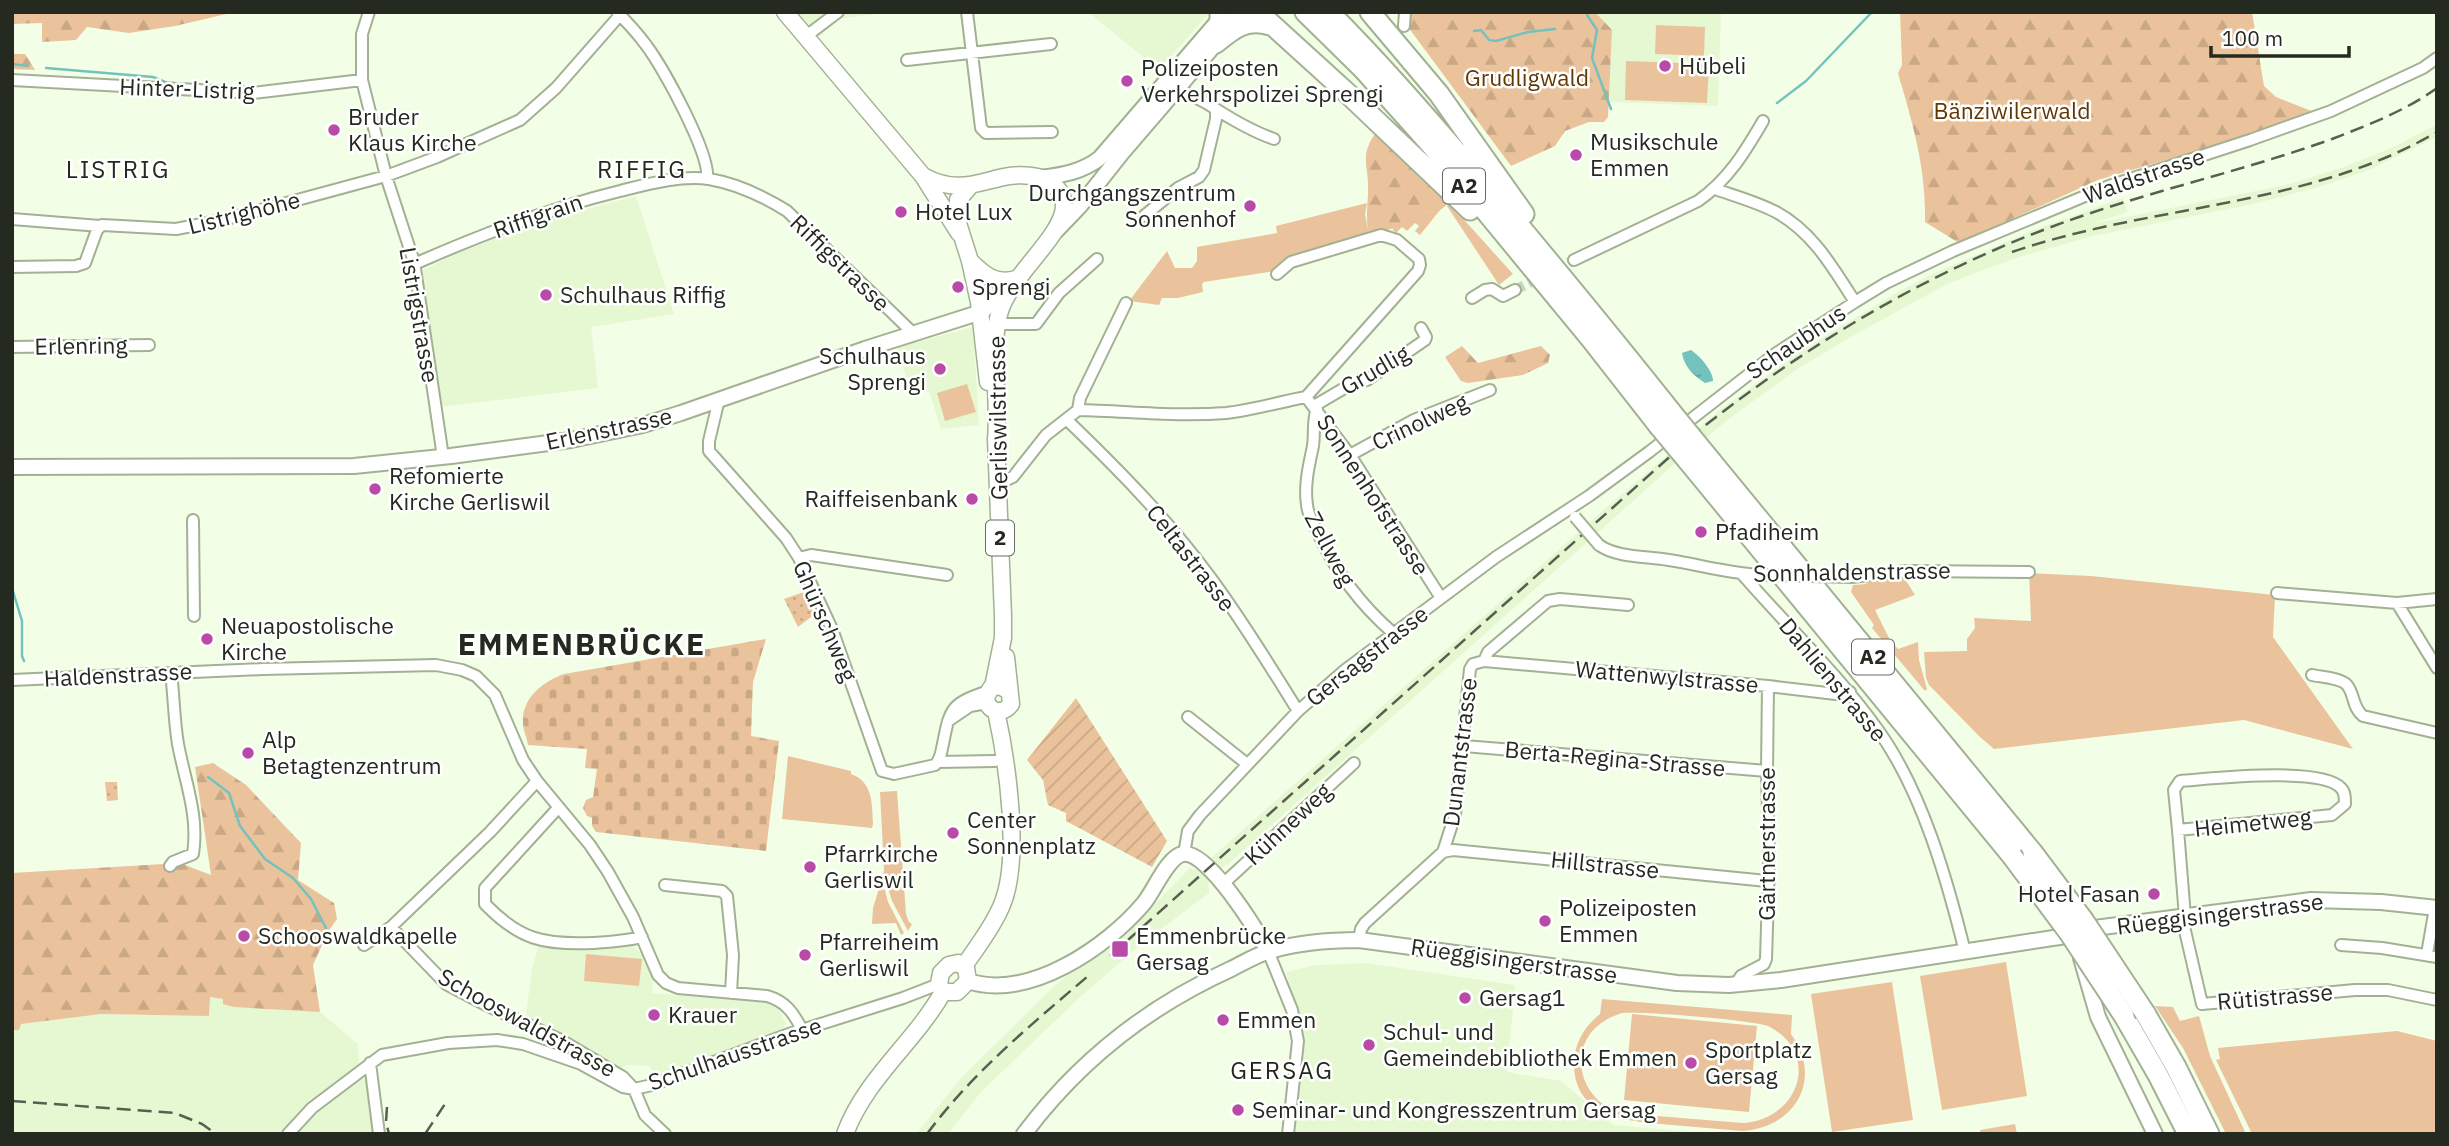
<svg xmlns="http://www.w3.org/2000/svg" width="2449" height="1146" font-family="'IBM Plex Sans',sans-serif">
<defs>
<pattern id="forest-firs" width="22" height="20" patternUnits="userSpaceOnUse" patternTransform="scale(1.75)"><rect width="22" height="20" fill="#eac39c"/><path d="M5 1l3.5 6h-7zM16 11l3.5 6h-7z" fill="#c9a886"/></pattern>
<pattern id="cemetery-stones" width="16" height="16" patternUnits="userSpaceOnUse" patternTransform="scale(1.75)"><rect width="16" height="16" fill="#eac39c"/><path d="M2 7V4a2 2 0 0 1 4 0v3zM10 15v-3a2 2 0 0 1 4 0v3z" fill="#c9a886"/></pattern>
<pattern id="park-dots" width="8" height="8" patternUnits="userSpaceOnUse" patternTransform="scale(1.75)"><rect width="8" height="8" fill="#eac39c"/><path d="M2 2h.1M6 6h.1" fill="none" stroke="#c9a886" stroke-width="1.8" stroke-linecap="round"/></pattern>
<pattern id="garden-furrows" width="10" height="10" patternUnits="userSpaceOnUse" patternTransform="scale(1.75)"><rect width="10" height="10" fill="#eac39c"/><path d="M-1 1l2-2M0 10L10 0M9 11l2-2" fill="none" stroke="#c9a886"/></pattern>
<pattern id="water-ripples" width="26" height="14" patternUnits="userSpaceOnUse" patternTransform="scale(1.75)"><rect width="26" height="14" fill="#74c2be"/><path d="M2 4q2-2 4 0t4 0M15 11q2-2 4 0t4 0" fill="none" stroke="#5f9e9a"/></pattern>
</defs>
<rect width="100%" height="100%" fill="#f2ffe6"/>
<!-- built -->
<path fill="#e5f8d2" d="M792,12h97l-49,7 -25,21z
M1088,12h122l-51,58z
M1595,12h126l-3,94 -110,-4 4,-72z
M2437,124v13l-68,33 -50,17 -66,17 -160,32 -77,22 -67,25 -100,55 -50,30 -69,50 -59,49 -444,398 -6,3 -10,-10 396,-351 113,-97 84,-61 97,-59 38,-19 97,-42 87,-31 5,14 -37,12 195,-39 55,-17 55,-22z
M636,196l38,118 -83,13 7,61 -159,19 -18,-130 2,-7 33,-16 88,-34z
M973,327l6,98 -38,4 -12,-38 -18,4 -13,-48z
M1190,868l10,2 8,8 1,15 -69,52 -62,54 -97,93 -33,42h-32l46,-57 89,-88 18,-15 35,-24 44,-39z
M541,945l31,5 60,-5 9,8 12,27 -1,13 117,10 10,7 7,14 -9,11 -118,42 -10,-11 -23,-1 -9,7 -92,-50 7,-53 6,-22z
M1366,963l149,22 -8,87 54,9 53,44 98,9h-419l8,-102 -3,-18 -12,-42 31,-7z
M209,997l14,2 11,8 86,5 38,32 1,20 -7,7 6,8h9l9,55h-364v-104h7l1,-6 81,-10 108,2z"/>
<!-- grass -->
<path fill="#eac39c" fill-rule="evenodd" d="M1656,25l49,2 -1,29 -49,-2z
M1626,61l83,3 -2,39 -82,-3z
M1367,203l-2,11 4,21 -94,36 -71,11 -2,2 1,8 -25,6h-16l-3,7 -30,-4 38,-50 8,17h17l5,-7v-14l80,-14 -1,-7z
M1449,203l64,71 -14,11 -52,-79z
M1440,210l-20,25 -5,-4 4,-5 -4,-3 -8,8 -5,-4 -6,6 -4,-4 37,-17z
M967,384l9,28 -31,9 -8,-28z
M2029,573l62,3 184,19 -2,42 80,112 -109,-29 -250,29 -14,-12 -51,-52 -3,-7 -2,-26 43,-1v-12l8,-11 -1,-10 57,3z
M1903,576l12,19 -40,15 15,30 8,9 20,-7 1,18 8,29 -2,2 -53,-63 2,-3 -23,-33 2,-7 13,-1 3,-4z
M788,756l63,15v3c22,8 21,29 22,50l-1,4 -90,-9z
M897,791l9,123 3,8 3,2 -4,7 -16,-30 -4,-13 -8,-4 4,-13 -4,-79z
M879,888l6,2 3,12 16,31 -3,2 -5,-12 -24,1 1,-16z
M586,954l56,5 -3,27 -55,-5z
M2006,962l21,134 -85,14 -22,-134z
M1892,982l21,138 -81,12 -21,-138z
M1602,999l190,16 -1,19c33,45 4,94 -49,97 -23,-2 -47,-4 -70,-6 -40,-4 -97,-5 -98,-60 0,-22 10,-38 26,-51zM1622,1013c19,-2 135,7 148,14 51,28 29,92 -27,96 -29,-2 -58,-5 -86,-7 -16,-2 -35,-1 -48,-8 -20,-11 -31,-34 -27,-55 4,-22 21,-34 40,-40z
M2155,1006l18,1 7,14 19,-5 11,40 36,78h-20l-43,-86z
M1632,1014l125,12 -8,86 -125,-12z
M2397,1031l40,10v93h-185l-36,-74 4,-1 -2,-11z
M2015,1124l2,10h-36l-1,-4z"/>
<!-- forest -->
<path fill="url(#forest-firs)" d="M12,12h223l-60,14 -46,7 -42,-6 -11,13 -34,2v-19l-30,1z
M1410,12h185l17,18 -4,87 -4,5h-15l-24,9 -10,15 -44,20 -103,-139z
M1900,12h352l12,74 12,11 38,15 -43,17 -173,51 -139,63 -34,-21c1,-55 -12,-97 -27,-149l4,-8z
M12,54h13l10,16 -23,-1z
M1375,134l74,69 -10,8 -10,1 -24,13 -36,10c-4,-20 -1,-27 -1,-46 1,-23 -9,-32 7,-55z
M1462,346l16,17 63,-17 9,9 -2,8 -25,12 -55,8 -7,-2 -16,-24z
M213,763l33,22 55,58 -3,37 36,23 3,16 -9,13 -15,33 7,47 -86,-5 -11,-3v-5l-13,-2 -1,19 -108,-2 -80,10 -2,6h-7v-157l168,-10 31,12 -16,-108z"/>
<!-- cemetery -->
<path fill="url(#cemetery-stones)" d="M766,639l-13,43 -2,54 28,5 -13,110 -170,-19 -4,-6v-8l-5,-2 -4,-8 3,-8 7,-3 4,-28 -12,-1 2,-19 -59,-4c-1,-7 -5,-15 -5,-22 -2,-25 21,-42 41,-49z"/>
<!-- park -->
<path fill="url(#park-dots)" d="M804,592l11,22 -17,13 -14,-28z
M105,782h12l1,18 -11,1z"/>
<!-- garden -->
<path fill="url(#garden-furrows)" d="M1076,698l91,143 -15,26 -86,-46v-8l-18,-8 -5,-25 -16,-20z"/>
<!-- water -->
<path fill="url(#water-ripples)" d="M1691,350c9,6 22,21 22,31l-8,2c-11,-7 -21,-16 -23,-30z"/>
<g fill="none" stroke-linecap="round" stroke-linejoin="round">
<!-- stream -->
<path stroke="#74c2be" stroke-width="2.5" d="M1587,15l10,15 -5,28 19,51
M1474,31l7,-1 8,10 7,1 32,-9 27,-3
M12,64l16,2
M46,68l107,9 17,7
M1777,103l29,-22 66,-69
M12,588l10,33v35l2,5
M208,777l21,16 11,33 25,33 28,19 18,21 15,29"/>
<!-- street-tunnel -->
<path stroke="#c9d4be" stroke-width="10" stroke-dasharray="10 5" stroke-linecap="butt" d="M1515,290l59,-30"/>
<!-- street casing -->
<g stroke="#a2b194" stroke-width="14">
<path id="street" d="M369,12l-7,22v46l24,96 28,86 29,195
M617,12c10,10 21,22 29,33 17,22 65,110 61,134
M967,12l14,116 5,5 66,-1
M1404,26l1,-14
M805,37l33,-25
M907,60l144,-16
M12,80l241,13 109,-13
M1173,85c12,10 25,12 38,21 20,13 40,25 63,33
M1715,189c20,7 42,13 61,23 37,20 57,56 79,90
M1144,216l34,-28 21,-11 5,-7 12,-51v-9
M12,219l88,7
M1574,260l124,-59c30,-21 47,-49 65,-80
M414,262h5c66,-29 131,-54 201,-71 28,-7 60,-16 89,-12 29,5 54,17 78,32l126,122
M12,267l64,-1 9,-3 12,-33 5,-5 74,4 47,-9 163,-44 51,-19 83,-37 36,-32 64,-73
M1277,274l14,-12 90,-27 16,5 22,19 1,6 -2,6 -112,126
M1472,298l13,-8 7,-1 11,7 12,-6
M997,324h39l23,-31 38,-34
M12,347l137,-2
M719,399l-10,42v10l77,87 13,20 33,71 50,142 12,3 41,-9c6,-6 6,-13 8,-21 7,-37 9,-41 46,-53
M1314,406l39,-23 14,-3 58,-40 1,-3 -5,-9
M1317,409c-5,12 -2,24 -4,37 -4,19 -9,39 -6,59 1,11 7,20 12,30 18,39 42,70 74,98
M1078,410l2,-12 46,-95
M1067,420c51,49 101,100 143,157 32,43 60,89 88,134
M1350,455l64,-35 76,-30
M998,484l15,-7 33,-42 32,-25c50,1 98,7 148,3 27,-3 53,-11 80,-16l44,58 91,143
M193,520l1,96
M1599,545c18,13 49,11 70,15 32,5 62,14 94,15
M799,558l12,-3 136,20
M1742,574c45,52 96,100 136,156 44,61 69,149 87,222
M1852,577l55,-6 122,1
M2277,593l120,10 40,-4
M2397,603l40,65
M1484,661l284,25 76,9 6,-3
M2312,675c9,2 29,3 35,10 8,10 5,22 16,31l74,17
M12,680l251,-11 173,-4 26,5 14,6 19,19 28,65 14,21 53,64 18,27 25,45 25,58 8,8 12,5 89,8c18,5 27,17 35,34
M1188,717l59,47
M948,721l22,-15 17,-3
M1464,746l303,25
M938,762l57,-1
M558,808l-73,80v16c35,36 59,41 108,39 16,-1 33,-2 49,-6
M2178,830l-4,-40 6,-9c30,-2 141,-15 161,7 4,4 4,10 4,16l-13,11 -154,15 7,87 -2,5 19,82 153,-14h33l49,10
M1443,852l10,-2 314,31
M1184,854l4,-23 12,-16 98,-104 47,-41 151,-113 93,-61 60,-44 126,-98 80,-52 31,-19 67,-32 156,-65 141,-46 81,-29 92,-43 14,-10
M170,866l3,-4 20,-8c6,-39 -8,-72 -15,-110 -4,-23 -4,-48 -7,-71
M1223,884l131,-121
M665,885l57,6 5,5 6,59 -2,38
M391,927l55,57 42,22 73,34 62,37 11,12 11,26 20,19
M1359,940l2,-11 4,-6 78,-71 12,-37 15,-146 3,-5 11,-3 4,-9 60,-51 12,-2 68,6
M364,945l27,-18 99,-95 47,-51
M2341,945l41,3 55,9
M1268,951l24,59 6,31 -10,93
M2427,954l8,-46
M1735,985l6,-9 23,-12 2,-5 3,-97 -2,-91 1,-85
M370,1063l9,71
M288,1134l24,-26 70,-53 66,-12 49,-3 26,4 58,20 42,23 11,2 18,-4 137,-51 114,-36 36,-14"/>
</g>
<!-- secondary casing -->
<g stroke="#a2b194" stroke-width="18">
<path id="secondary" d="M1040,178c23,-3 42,-6 60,-20l125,-145
M1056,231l24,-25 42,-53 121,-141
M12,467l342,-1 97,-10 120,-16 72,-15 38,-12 184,-64 110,-35 10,-5 24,-21
M2087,929l224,-29 70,2 56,6
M2081,958l17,59 57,117
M968,981c61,20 139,-34 176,-78 10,-12 24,-47 39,-49 25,-4 74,77 85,97
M1024,1134c54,-72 125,-128 207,-165 12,-6 25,-14 39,-18 29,-9 59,-11 89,-11l318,43 52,2 52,-5 285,-44"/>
</g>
<!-- primary casing -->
<g stroke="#a2b194" stroke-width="19">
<path id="primary" d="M785,12l138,164 36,57
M923,176c48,26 70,-9 115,1 14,3 26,14 26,30 -2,30 -53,68 -64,104 -11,33 0,90 -4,128l7,177v22l-10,49
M970,186l-12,14 -1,20 13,41 9,41 9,80
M970,261c14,14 26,24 46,18
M1006,657l5,47c-9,12 -24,8 -25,-7l5,-9 9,-2 9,5
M958,963l8,5 2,13 -11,11h-14l-4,-8 2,-11 8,-8z
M964,966c13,-19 28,-38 37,-59 21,-46 6,-146 -5,-196
M845,1134c20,-55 70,-92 98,-142"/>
</g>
<!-- highway casing -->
<g stroke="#a2b194" stroke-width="23">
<path id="highway" d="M1258,12l87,79 125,119
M1305,12l58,57 68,76 159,193 68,87
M1329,12c56,56 106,115 157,174 63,75 125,150 186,227
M1370,12l69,82 85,120
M1220,20v-8
M1216,43c18,-15 31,-25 54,-18
M1712,462l321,391
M1697,472l315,384
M2145,1013l31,54 33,67
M2124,1016l34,59 30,59"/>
</g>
<!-- street -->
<use href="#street" stroke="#fff" stroke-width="10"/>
<!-- secondary -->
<use href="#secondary" stroke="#fff" stroke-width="14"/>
<!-- primary -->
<use href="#primary" stroke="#fff" stroke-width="16"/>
<!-- highway -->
<use href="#highway" stroke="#fff" stroke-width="19"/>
<!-- rail -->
<path stroke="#585f51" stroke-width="2.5" stroke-dasharray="14 7" stroke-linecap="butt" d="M2012,252c139,-48 295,-44 425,-120
M1110,956l592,-528c114,-90 240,-164 377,-211 84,-29 170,-48 253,-78 36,-14 73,-28 105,-51
M12,1101l163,12 27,11 14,10
M387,1107l-1,15 3,12
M425,1134l20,-30
M927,1134c44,-60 105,-110 161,-158"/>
<!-- street-bridge casing -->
<g stroke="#a2b194" stroke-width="14" stroke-linecap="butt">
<path id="street-bridge" d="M1575,517l24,28
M1763,575l89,2"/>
</g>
<!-- highway-bridge casing -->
<g stroke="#a2b194" stroke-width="23" stroke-linecap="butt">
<path id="highway-bridge" d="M1672,413l40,49
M1658,425l39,47
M2033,853l51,68 61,92
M2012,856l58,78 54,82"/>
</g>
<!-- street-bridge -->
<use href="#street-bridge" stroke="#fff" stroke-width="10"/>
<!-- highway-bridge -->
<use href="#highway-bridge" stroke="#fff" stroke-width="19"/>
</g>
<!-- markers -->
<g fill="#b94ba8" stroke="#fff" stroke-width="2.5">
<circle cx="1665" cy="66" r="7"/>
<circle cx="1127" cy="81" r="7"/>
<circle cx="334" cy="130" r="7"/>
<circle cx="1576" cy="155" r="7"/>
<circle cx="1250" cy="206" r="7"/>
<circle cx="901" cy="212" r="7"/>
<circle cx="958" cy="287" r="7"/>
<circle cx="546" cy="295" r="7"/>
<circle cx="940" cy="369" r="7"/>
<circle cx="375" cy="489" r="7"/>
<circle cx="972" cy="499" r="7"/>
<circle cx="1701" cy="532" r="7"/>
<circle cx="207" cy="639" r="7"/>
<circle cx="248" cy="753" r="7"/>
<circle cx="953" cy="833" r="7"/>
<circle cx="810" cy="867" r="7"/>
<circle cx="2154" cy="894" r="7"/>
<circle cx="1545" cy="921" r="7"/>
<circle cx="244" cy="936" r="7"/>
<rect x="1111" y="940" width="18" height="18" rx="3.5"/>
<circle cx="805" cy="955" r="7"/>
<circle cx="1465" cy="998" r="7"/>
<circle cx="654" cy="1015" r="7"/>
<circle cx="1223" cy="1020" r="7"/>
<circle cx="1369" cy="1045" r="7"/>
<circle cx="1691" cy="1063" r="7"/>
<circle cx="1238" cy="1110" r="7"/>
</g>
<g text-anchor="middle" stroke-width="5" stroke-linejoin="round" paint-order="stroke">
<!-- shield labels -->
<g fill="#fff" stroke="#666a62" stroke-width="2">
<rect x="1443" y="168.5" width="42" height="35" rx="5"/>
<rect x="986" y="520.5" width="28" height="35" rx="5"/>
<rect x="1852" y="639.5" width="42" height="35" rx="5"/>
</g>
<g font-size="21" font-weight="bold" fill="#242a1f">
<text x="1464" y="193">A2</text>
<text x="1000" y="545">2</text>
<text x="1873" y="664">A2</text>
</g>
<!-- poi labels -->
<g font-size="23" fill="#242a1f" stroke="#fff" text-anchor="start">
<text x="1679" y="74">Hübeli</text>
<text x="1141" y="76">Polizeiposten<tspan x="1141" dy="26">Verkehrspolizei Sprengi</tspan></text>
<text x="348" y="125">Bruder<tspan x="348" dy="26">Klaus Kirche</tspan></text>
<text x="1590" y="150">Musikschule<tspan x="1590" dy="26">Emmen</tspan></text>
<text x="1236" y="201" text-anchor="end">Durchgangszentrum<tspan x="1236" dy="26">Sonnenhof</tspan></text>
<text x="915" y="220">Hotel Lux</text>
<text x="972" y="295">Sprengi</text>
<text x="560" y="303">Schulhaus Riffig</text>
<text x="926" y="364" text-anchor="end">Schulhaus<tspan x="926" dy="26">Sprengi</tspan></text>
<text x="389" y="484">Refomierte<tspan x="389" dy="26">Kirche Gerliswil</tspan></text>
<text x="958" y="507" text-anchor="end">Raiffeisenbank</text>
<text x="1715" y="540">Pfadiheim</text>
<text x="221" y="634">Neuapostolische<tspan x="221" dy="26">Kirche</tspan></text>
<text x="262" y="748">Alp<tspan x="262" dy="26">Betagtenzentrum</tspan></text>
<text x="967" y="828">Center<tspan x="967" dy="26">Sonnenplatz</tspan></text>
<text x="824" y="862">Pfarrkirche<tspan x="824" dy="26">Gerliswil</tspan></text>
<text x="2140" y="902" text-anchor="end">Hotel Fasan</text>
<text x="1559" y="916">Polizeiposten<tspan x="1559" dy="26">Emmen</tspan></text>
<text x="258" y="944">Schooswaldkapelle</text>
<text x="1136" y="944">Emmenbrücke<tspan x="1136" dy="26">Gersag</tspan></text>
<text x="819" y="950">Pfarreiheim<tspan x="819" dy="26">Gerliswil</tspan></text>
<text x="1479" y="1006">Gersag1</text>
<text x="668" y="1023">Krauer</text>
<text x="1237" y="1028">Emmen</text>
<text x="1383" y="1040">Schul- und<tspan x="1383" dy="26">Gemeindebibliothek Emmen</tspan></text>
<text x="1705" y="1058">Sportplatz<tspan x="1705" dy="26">Gersag</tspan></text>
<text x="1252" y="1118">Seminar- und Kongresszentrum Gersag</text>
</g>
<!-- park labels -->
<g font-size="23" fill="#603800" stroke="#fff">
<text x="1527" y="86">Grudligwald</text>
<text x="2012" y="119">Bänziwilerwald</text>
</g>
<!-- street labels -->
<g font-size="23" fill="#242a1f" stroke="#fff">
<text transform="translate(187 89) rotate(2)" y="8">Hinter-Listrig</text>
<text transform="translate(2144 176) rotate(-19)" y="8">Waldstrasse</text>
<text transform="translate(244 213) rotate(-14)" y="8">Listrighöhe</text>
<text transform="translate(538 216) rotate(-19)" y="8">Riffigrain</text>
<text transform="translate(840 263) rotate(44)" y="8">Riffigstrasse</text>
<text transform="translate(419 315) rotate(80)" y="8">Listrigstrasse</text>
<text transform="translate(1796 342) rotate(-34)" y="8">Schaubhus</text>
<text transform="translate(81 346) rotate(-1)" y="8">Erlenring</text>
<text transform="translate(1375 370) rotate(-30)" y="8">Grudlig</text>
<text transform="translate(998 418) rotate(-91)" y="8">Gerliswilstrasse</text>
<text transform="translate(1420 422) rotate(-25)" y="8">Crinolweg</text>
<text transform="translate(609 429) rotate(-12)" y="8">Erlenstrasse</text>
<text transform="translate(1373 495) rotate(57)" y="8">Sonnenhofstrasse</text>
<text transform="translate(1330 549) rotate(62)" y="8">Zellweg</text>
<text transform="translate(1191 558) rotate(52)" y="8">Celtastrasse</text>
<text transform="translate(1852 572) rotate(-1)" y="8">Sonnhaldenstrasse</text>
<text transform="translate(825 621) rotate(67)" y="8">Ghürschweg</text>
<text transform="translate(1367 656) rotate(-38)" y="8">Gersagstrasse</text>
<text transform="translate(118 675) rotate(-3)" y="8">Haldenstrasse</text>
<text transform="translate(1667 677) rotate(5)" y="8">Wattenwylstrasse</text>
<text transform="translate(1833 680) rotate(50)" y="8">Dahlienstrasse</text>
<text transform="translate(1460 752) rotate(-83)" y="8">Dunantstrasse</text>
<text transform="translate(1615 759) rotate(5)" y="8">Berta-Regina-Strasse</text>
<text transform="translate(2253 823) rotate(-6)" y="8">Heimetweg</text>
<text transform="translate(1288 824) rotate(-43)" y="8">Kühneweg</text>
<text transform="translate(1767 844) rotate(-90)" y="8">Gärtnerstrasse</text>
<text transform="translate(1605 865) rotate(6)" y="8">Hillstrasse</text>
<text transform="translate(2220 914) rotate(-7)" y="8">Rüeggisingerstrasse</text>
<text transform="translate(1514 961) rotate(8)" y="8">Rüeggisingerstrasse</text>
<text transform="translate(2275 997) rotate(-5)" y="8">Rütistrasse</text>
<text transform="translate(527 1023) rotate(29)" y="8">Schooswaldstrasse</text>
<text transform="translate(735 1054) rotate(-19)" y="8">Schulhausstrasse</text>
</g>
<!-- neighbourhood labels -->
<g font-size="24" letter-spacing="2" fill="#242a1f" stroke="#fff">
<text x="118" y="178">LISTRIG</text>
<text x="642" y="178">RIFFIG</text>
<text x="1282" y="1079">GERSAG</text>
</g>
<!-- district labels -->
<g font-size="30" font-weight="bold" letter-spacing="2" fill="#242a1f" stroke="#fff">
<text x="582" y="655">EMMENBRÜCKE</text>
</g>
</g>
<!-- border -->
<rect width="2449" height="1146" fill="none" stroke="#242a1f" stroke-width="28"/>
<!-- scale -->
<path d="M2211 46v10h138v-10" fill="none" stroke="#242a1f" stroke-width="3.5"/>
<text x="2222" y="46" font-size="21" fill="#242a1f" stroke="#ffffff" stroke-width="5" paint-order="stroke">100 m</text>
</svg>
